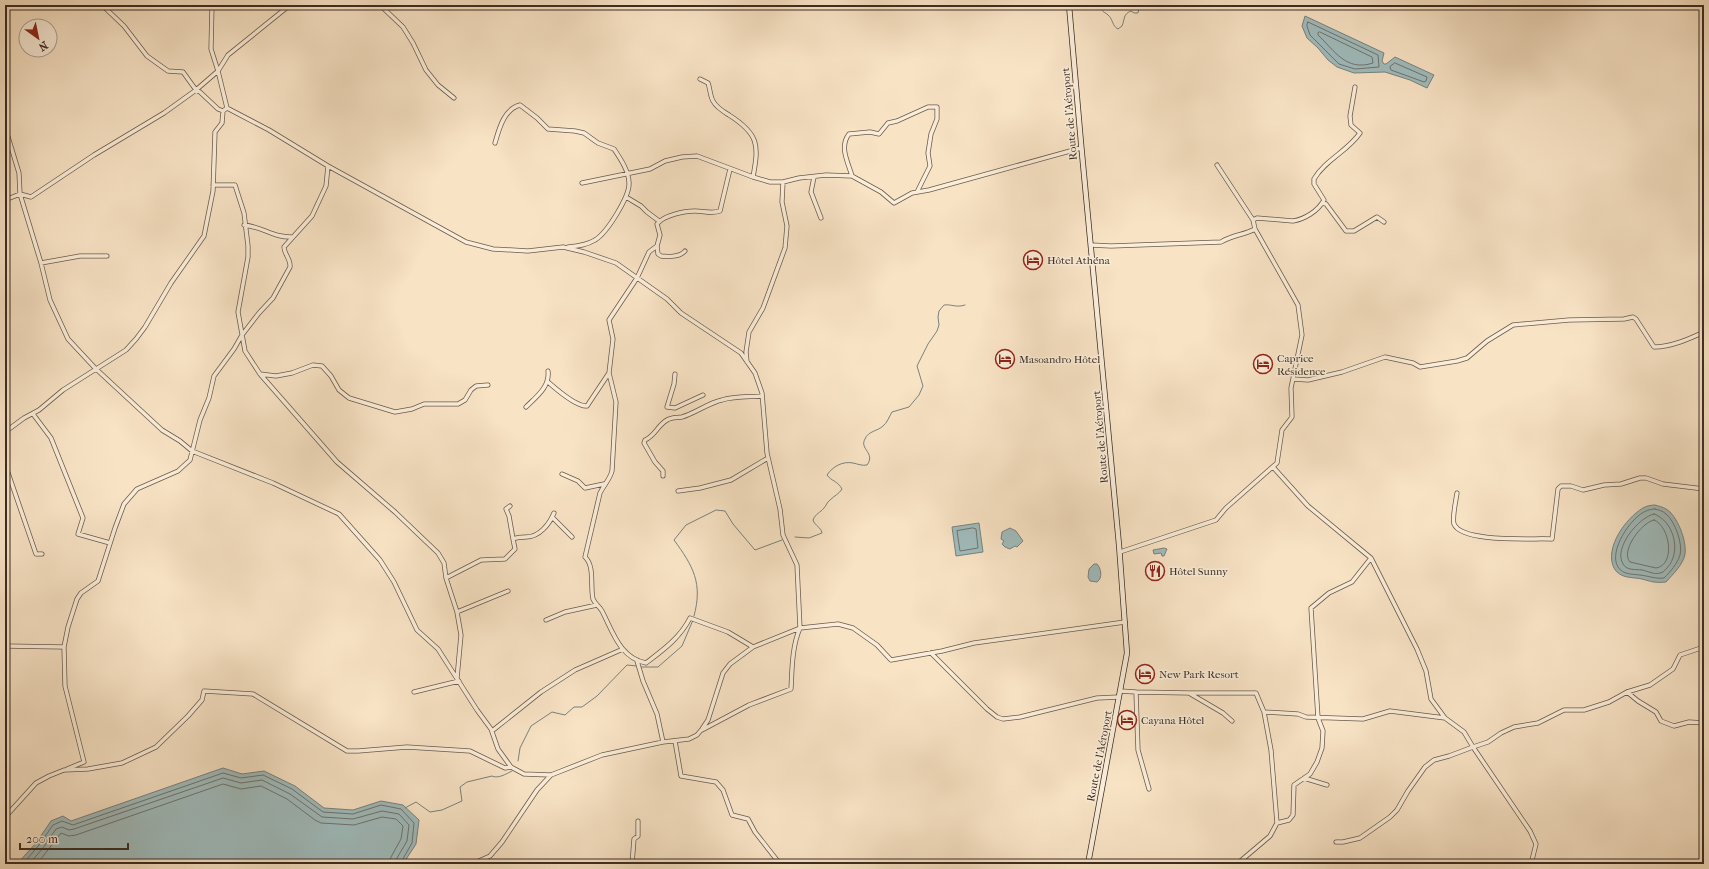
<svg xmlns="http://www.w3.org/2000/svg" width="1709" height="869" font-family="'IM FELL French Canon',serif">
<rect width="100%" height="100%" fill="#f8e3c5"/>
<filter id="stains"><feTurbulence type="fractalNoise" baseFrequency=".005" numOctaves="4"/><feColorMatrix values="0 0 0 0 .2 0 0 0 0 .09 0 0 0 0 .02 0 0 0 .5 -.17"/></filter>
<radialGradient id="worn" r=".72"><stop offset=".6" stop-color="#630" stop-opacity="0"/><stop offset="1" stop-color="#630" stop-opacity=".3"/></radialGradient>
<!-- water -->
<path fill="#a0bcbd" stroke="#78827f" d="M1305,16l79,37 -2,8 2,3h2l9,-7 39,18 -7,13 -17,-8 -25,-8 -31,1 -17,-6 -9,-7 -10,-12 -11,-10 -5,-12z
M1655,505c3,1 8,2 11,4 11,6 21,32 19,45 -2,11 -12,20 -19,28 -11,1 -13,0 -24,-3 -9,-2 -22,0 -28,-11 -10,-20 12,-50 29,-60 3,-2 8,-3 12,-3z
M979,523l4,29 -27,4 -4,-29z
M1010,528l6,3 7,10 -6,6 -2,-1 -5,3 -5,-2 -3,-3 2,-3 -3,-2 1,-7z
M1164,548l3,1 -3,7h-2l-1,-3 -7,1 -1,-4z
M1094,564h3c4,4 6,14 0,18l-7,-1 -2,-4 1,-8z
M223,768l19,6 22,-3 31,15 29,22 29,2 28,-9 22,4 16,15 -3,24 -13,20h-386l19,-21 15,-22 12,-5 8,5z"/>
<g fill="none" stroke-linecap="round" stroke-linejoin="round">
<!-- shore -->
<path stroke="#6e7470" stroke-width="1" d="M1308,22l70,33 1,12 -24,2 -16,-5 -29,-29 -3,-9z
M1320,32l52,25 1,6c-27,9 -39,-13 -55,-28v-2z
M1395,63l32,14 -1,4 -2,1 -33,-12 -1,-3z
M1655,509c4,1 8,2 11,5 9,7 17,30 14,41 -3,9 -9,16 -16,23 -9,1 -15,-2 -24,-3 -7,-1 -17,0 -22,-8 -10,-16 13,-50 28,-56 2,-1 6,-2 9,-2z
M1654,514c20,7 28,38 13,54 -2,2 -4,5 -7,5 -6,2 -12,-2 -18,-3 -6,-1 -15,1 -19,-6 -10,-16 16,-47 31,-50z
M1654,520c16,6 22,45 2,48l-26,-6c-10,-11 12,-40 24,-42z
M973,528l3,1 2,19 -18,3 -3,-20z
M23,864l16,-19 14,-20 9,-4 11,4 150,-52 18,5 22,-3 29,14 31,23 30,2 28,-9 20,4 13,14 -2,20 -12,21
M29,864l14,-16 13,-19 6,-2 7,3 5,-1 149,-51 18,5 21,-3 28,14 32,23 31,2 29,-8 17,3 10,11 -2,16 -10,17 -2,6
M37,864l24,-31 8,3 7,-1 147,-51 18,5 20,-3 26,13 28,21 6,3 33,2 28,-8 14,2 7,7 -2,13 -10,18 -2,7"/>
<!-- stream -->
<path stroke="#78827f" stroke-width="1" d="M1103,5l-2,3c2,5 4,4 7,7 5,4 4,11 10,14l4,-3c3,-7 1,-12 9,-15l3,2h4l1,-5 4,-3
M795,537l14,1 13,-5c-1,-6 -7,-7 -9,-13 3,-7 7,-7 11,-12 2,-2 3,-6 6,-8 4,-4 9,-6 12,-11 -4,-8 -11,-8 -15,-14 6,-9 16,-14 26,-12 5,1 9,3 14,2 9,-12 -8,-16 -2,-26 3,-8 13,-8 18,-13 4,-3 6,-9 9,-14l17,-5 10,-12 4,-9 -6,-20 11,-22 9,-13 2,-6 -1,-8 1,-6 5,-6c8,-1 12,3 21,0
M694,616c9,-33 -1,-50 -20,-76l12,-15 30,-15 9,1 8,13 22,26 27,-10
M640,667h18l24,-21 11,-26
M518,761l2,-13 11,-22 21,-14 13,3 9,-8h8l15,-11 30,-31 10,1
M405,808l11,-6 14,10 12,-2 20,-9 -2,-14 7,-5 25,-6c6,3 14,-2 20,-5"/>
<!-- street casing -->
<g stroke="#6b5a4c" stroke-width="5">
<path id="street" d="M102,5l22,21 23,30 21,15 15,1 13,18 4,2 18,17 5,2
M212,5l-1,44 7,22 9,37 42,22 59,36 138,76 27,7 35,2 35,-4 21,5 32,11 51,36 14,14 60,40 14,20 7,20 5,60 13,56 3,26 14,30 3,63c-8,18 -8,41 -9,61l-42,16 -47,25
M380,5l23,22 10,16 13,27 12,15 16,13
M700,79l8,4c2,5 2,13 5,18 3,6 11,11 16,14 30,19 30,30 24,62l17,5h13l16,-4 27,-3 26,1 29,16 13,11 18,-10 17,-3 152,-42
M5,127l14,46 1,21 21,69 9,37 18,39 27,29 67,62 18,11 12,10 81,32 66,31 41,46 14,22 23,48 21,19 39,61 14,19 7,20 13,18
M495,143c4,-14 9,-34 25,-38l17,13 11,11 27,2 9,2 14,10 16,6c6,9 15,22 15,34 1,13 -22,50 -34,57 -8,5 -17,6 -27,7
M1217,165l36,55 2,9
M730,169l-10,42c-8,3 -16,0 -25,0 -10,0 -31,4 -38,13l3,11 -3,11 -8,6 -12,26 -28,42 4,19 -4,34 7,29 -4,69c-2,8 -8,14 -12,22l-15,64c10,9 5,30 8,42 2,5 7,8 9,12 11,21 18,47 44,52 17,-13 34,-25 44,-45l38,14 25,15
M852,176c-4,-14 -13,-29 -3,-42l21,-2 9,2 9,-11 9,-2 31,-14h9v12l-6,15 -3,19 2,13 -13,26
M814,177l-3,15 10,26
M582,183l68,-14 15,-8 17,-4 15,-1 56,21
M213,185h22l9,28 4,33v11l-10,55 7,39 15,23 77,88 58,50 43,41 6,10 2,15 11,34 4,23 -4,43
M626,197l15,9 6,6 12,9
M5,200l15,-6 11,3 63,-42 70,-42 32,-23 22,-19 10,-16 62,-50
M1322,203l4,1 20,27h8l23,-14 7,5
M1253,220l4,-2 36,3c12,-2 25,-10 31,-21l-10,-16v-5c11,-19 34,-28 46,-46l-9,-8 -1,-9 5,-29
M244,225c20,2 29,13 49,12
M1091,245l20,1 110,-4c11,-7 23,-7 34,-13l43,76 4,30 -11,53 1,29 -10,13 -5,33 -51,45 -10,12 -96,32
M657,246l1,8 3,2c7,1 19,1 24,-5
M41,263l39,-7h27
M747,362l-1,-10 3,-20 14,-24 22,-60 2,-22 -5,-24 1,-20
M260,374l16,2 16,-3 21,-8 9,1 9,10 8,14 10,8 46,14 17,-3 12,-5h34l7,-4 6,-10 5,-4 12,-1
M675,374l-1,10 -7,23 8,1 28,-13
M1293,379l15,1 34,-8 43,-15 28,6 7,4 37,-6 10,-3 20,-17 26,-16 56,-5 55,-1 9,-2 3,2 18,28c17,0 35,-8 50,-15
M548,382c8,7 28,25 39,24l22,-33
M526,407c10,-10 24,-20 22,-36
M33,414l18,24 32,80 -5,16 32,9
M5,432l19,-14 15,-8 24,-20 63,-40 10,-11 9,-12 26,-44 33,-47 9,-45 2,-59 7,-9 1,-12 4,-3
M5,464l31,90h6
M1273,467l35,39 63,52
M562,474l16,7 7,7 19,-4
M663,476v-5l-8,-9 -11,-19 1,-3c10,-4 12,-14 22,-20 5,-3 10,-2 15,-3 14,-4 26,-14 40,-17 12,-4 27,-3 40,-4
M678,491l22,-3 31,-8 37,-22
M1457,493c-1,7 -5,25 -3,31 8,19 78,14 98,15l6,-50 3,-3h10l12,4 21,-5 17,-1 19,-6h6l17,6 41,5
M510,506l-4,3 3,7 4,23
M552,517l20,20
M446,578l35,-18 24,-1 10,-10 -2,-10c5,-2 7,-2 13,-2 13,0 23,-12 28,-24
M457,612l51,-21
M546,620l19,-8 32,-7
M5,646l59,1 4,-20 9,-28 4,-6 17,-12 17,-53 9,-24 13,-15 41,-18 12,-11 10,-40 9,-22 5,-22 20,-27 8,-14 17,-22 14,-15 17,-31c1,-8 -6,-13 -6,-20l28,-31 14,-30 2,-20
M64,647l1,39 19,76 -17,7
M931,653l56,56 10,8 6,2 17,-2 77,-19 22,-1
M637,661l6,20 14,33 6,28
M1120,691l16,1 2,58 11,39
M414,692l45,-11
M1136,692l53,1 34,20 9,8
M1627,692l11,9 18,11 5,9 13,5 15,-4 15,1
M1189,693h67l8,19 34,2 8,3 57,2 27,-8 55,7
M1264,712l7,38 6,73
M492,731l49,-39 34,-22 48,-21
M675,741l6,35 35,6 7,8 9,25 16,4 7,13 25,32
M1304,778l23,7
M5,821l2,-6 29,-32 13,-7 15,-6 24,-1 34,-6 34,-16 32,-31 14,-16 2,-9 49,3 94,57h11l49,-4 63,4 35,17 6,-1 13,7 27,1 51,-20 61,-13 26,-3 8,-4 5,-6 6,-9 15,-47 7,-9 23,-17 47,-19 38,-4 15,4 24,17 14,15 51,-9 32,-8 151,-21
M1336,842h7l17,-4 30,-21 7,-7 11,-19 17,-24 9,-7 15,-4 24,-9 57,84 6,13 -5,20
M472,864l18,-8 12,-14 35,-52 14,-15
M632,864l2,-25 4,-3v-15
M1237,864l33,-28 7,-13 12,-3 4,-5 1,-30 16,-11 7,-12 5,-14 1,-17 -5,-13 -7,-110 18,-15 23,-11 19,-24 46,91 9,22 5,28 14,19 19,14 9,15 15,-5 13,-9 13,-6 24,-4 26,-13h20l25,-8 18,-10 23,-7 23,-16 7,-14 24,-8"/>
</g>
<!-- secondary casing -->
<g stroke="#3c2c23" stroke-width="6">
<path id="secondary" d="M1069,5l12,138 38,402 8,108 -39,211"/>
</g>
<!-- street -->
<use href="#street" stroke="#faedd9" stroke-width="3.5"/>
<!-- secondary -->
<use href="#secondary" stroke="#faedd9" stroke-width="4.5"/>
</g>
<!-- icons -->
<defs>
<g id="hotel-ring" transform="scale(1)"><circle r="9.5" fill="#faedd9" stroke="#8f2418" stroke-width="1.5"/><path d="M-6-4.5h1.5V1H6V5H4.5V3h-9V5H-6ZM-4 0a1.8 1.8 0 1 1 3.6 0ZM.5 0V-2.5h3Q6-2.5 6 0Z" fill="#8f2418"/></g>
<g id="restaurant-ring" transform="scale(1)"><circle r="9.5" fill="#faedd9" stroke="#8f2418" stroke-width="1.5"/><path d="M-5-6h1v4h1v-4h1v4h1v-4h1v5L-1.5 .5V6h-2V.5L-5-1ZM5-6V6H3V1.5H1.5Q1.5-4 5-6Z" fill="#8f2418"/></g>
</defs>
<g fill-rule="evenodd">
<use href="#hotel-ring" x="1033" y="260"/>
<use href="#hotel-ring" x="1005" y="359"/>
<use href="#hotel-ring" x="1263" y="364"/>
<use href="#restaurant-ring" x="1155" y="571"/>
<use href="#hotel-ring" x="1145" y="674"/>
<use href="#hotel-ring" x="1127" y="720"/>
</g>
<g text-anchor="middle" stroke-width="3" stroke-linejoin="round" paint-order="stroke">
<!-- street labels -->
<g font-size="11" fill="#3c2c23" stroke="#faedd9">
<text transform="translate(1069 114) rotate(-95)" y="4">Route de l'Aéroport</text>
<text transform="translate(1100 437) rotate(-95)" y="4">Route de l'Aéroport</text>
<text transform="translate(1099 756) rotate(-79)" y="4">Route de l'Aéroport</text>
</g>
<!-- poi labels -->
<g font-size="11" fill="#3c2c23" stroke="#faedd9" text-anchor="start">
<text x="1047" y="264">Hôtel Athéna</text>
<text x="1277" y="362">Caprice<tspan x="1277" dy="13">Résidence</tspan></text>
<text x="1019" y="363">Masoandro Hôtel</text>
<text x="1169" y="575">Hôtel Sunny</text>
<text x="1159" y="678">New Park Resort</text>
<text x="1141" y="724">Cayana Hôtel</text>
</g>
</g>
<!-- margin -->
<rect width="1709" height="869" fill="none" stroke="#f8e3c5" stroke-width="20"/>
<rect x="6" y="6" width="1697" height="857" fill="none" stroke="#3c2c23" stroke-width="2"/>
<rect x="10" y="10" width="1689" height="849" fill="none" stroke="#3c2c23"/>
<!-- north arrow -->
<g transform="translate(38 38) rotate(147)"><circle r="19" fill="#faedd9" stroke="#aea090"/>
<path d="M0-3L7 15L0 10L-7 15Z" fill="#8f2418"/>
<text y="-6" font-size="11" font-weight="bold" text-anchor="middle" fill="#3c2c23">N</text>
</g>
<!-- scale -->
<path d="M20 843v6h108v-6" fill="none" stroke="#3c2c23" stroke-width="2"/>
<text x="26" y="843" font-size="12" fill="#3c2c23" stroke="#faedd9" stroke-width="3" paint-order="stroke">200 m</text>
<rect width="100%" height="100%" filter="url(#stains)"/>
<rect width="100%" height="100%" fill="url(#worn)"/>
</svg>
